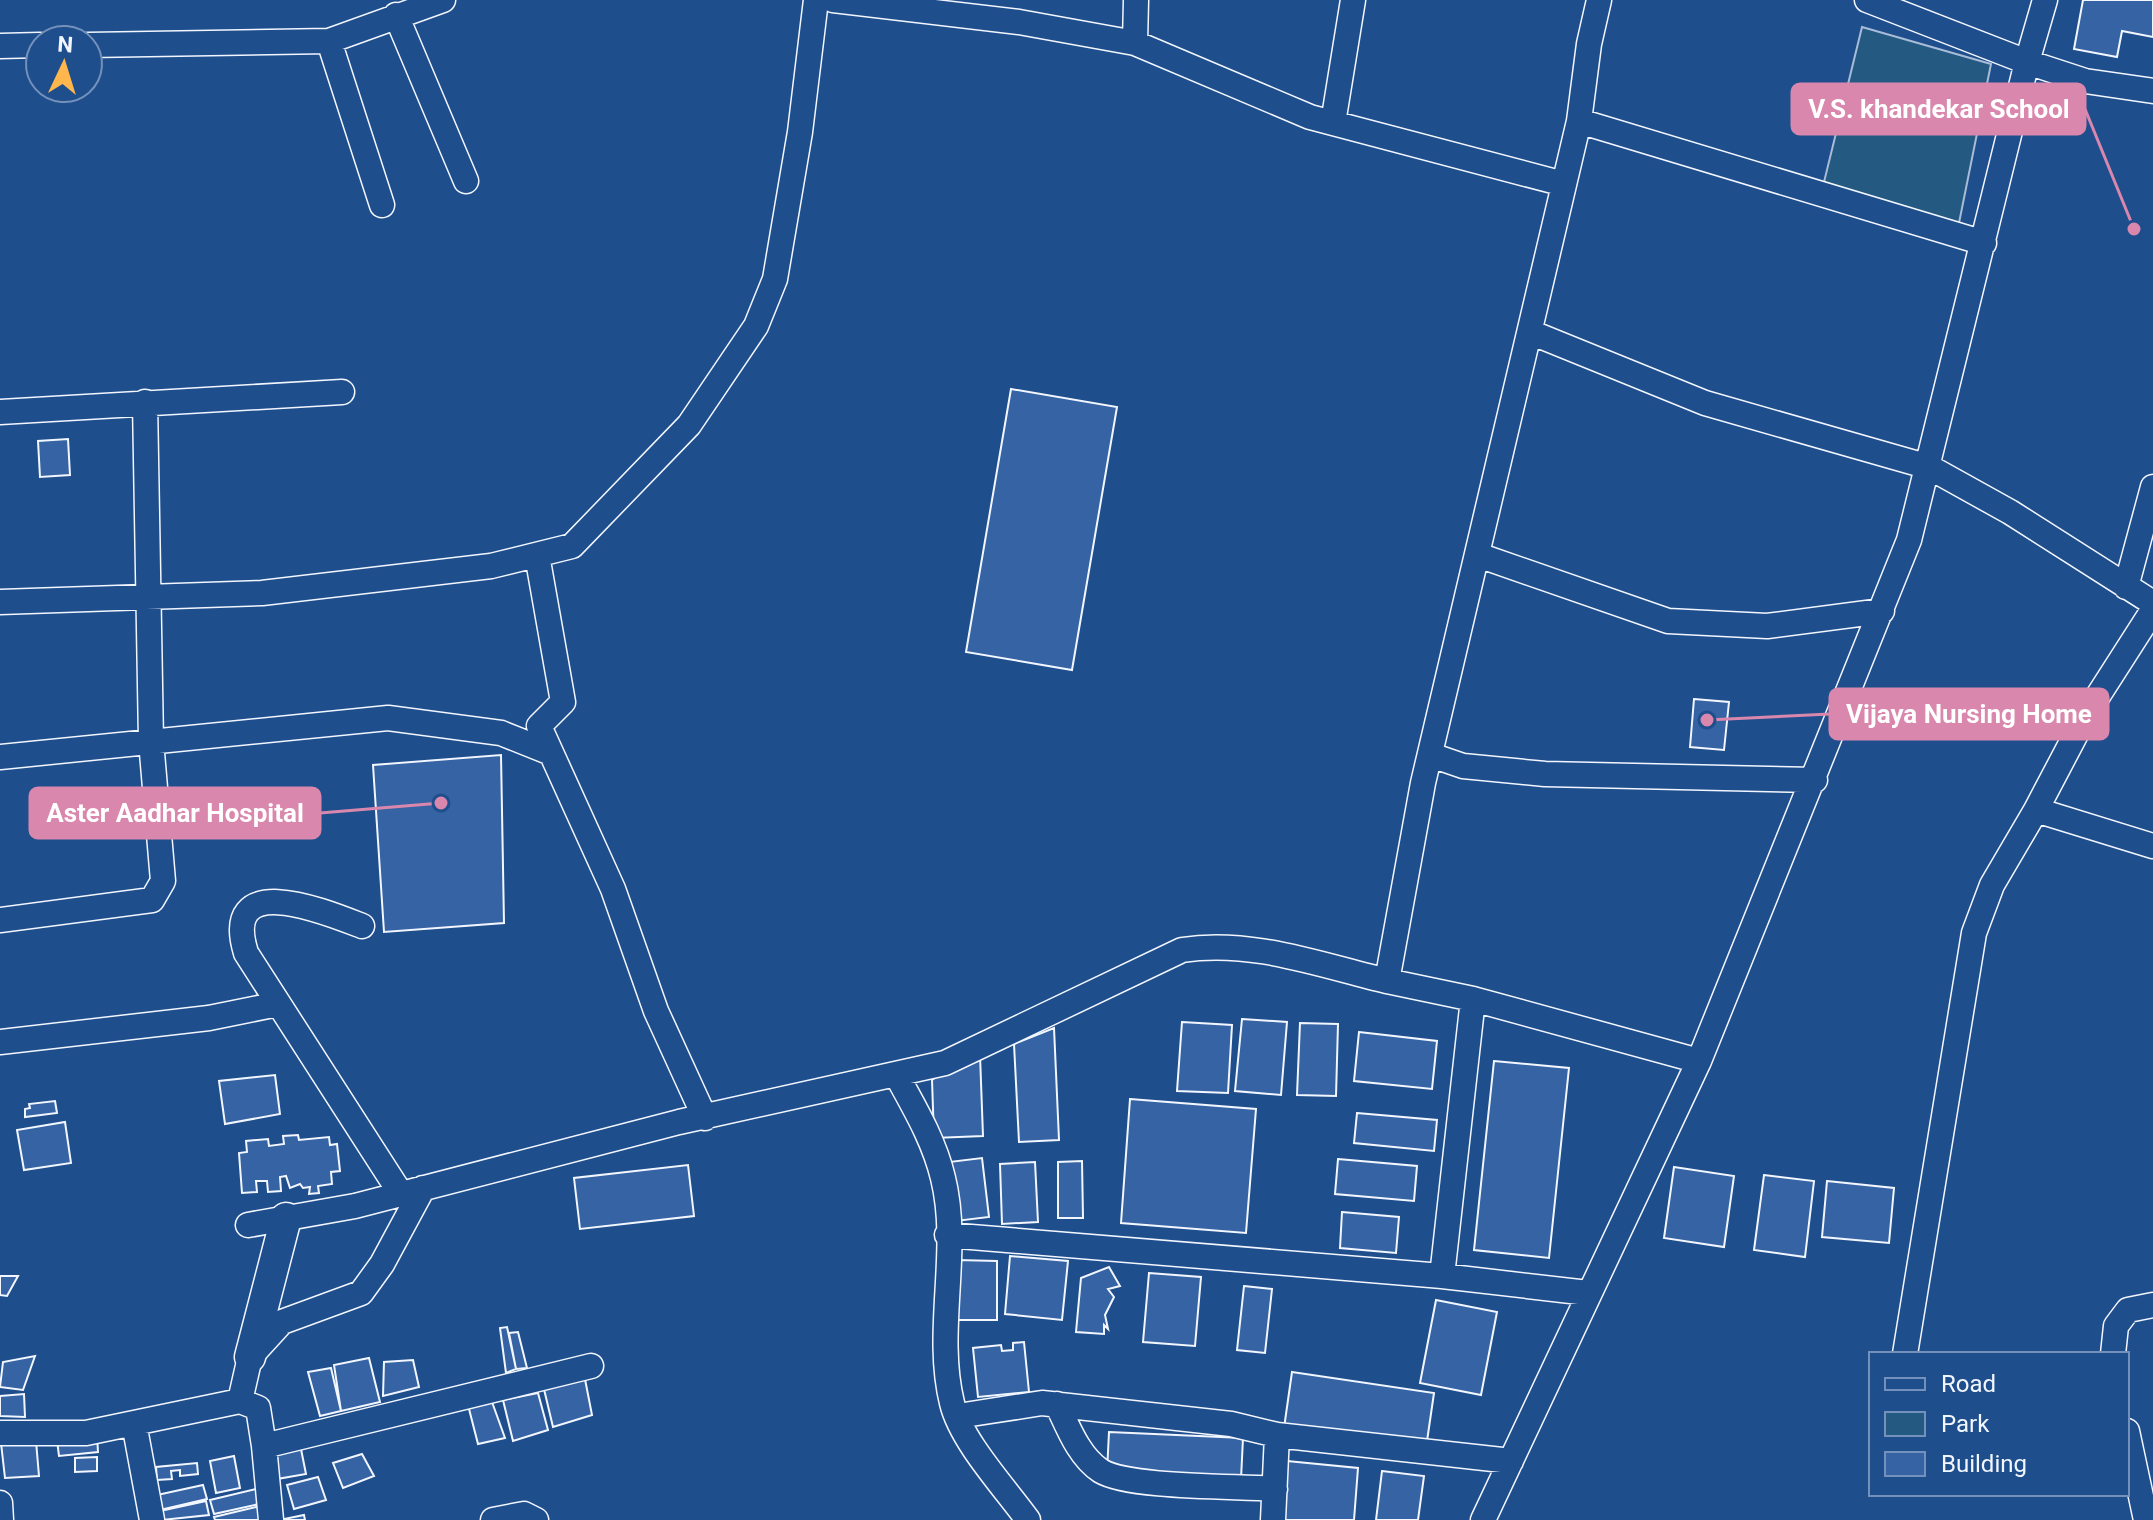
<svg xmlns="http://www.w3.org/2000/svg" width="2153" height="1520" font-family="Roboto,sans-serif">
<rect width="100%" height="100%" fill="#1f4e8c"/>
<!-- green -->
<path fill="#245a82" stroke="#a8bbd7" stroke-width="2" d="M1862,27l129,37 -33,164 -134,-46z"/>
<!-- building -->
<path fill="#3563a3" stroke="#f2f6ff" stroke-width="2" d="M2083,0h70v37l-31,-6 -5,26 -43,-8z
M1011,389l106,18 -45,263 -106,-18z
M68,439l2,36 -30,2 -2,-36z
M1694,699l35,3 -5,48 -34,-3z
M501,755l3,168 -120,9 -11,-167z
M1242,1019l45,3 -6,73 -46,-4z
M1182,1022l50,3 -4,68 -51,-2z
M1300,1023l38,1 -2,72 -39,-1z
M1054,1028l5,112 -40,2 -5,-98z
M1359,1032l78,9 -5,48 -78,-8z
M980,1055l3,81 -49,2 -2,-58 34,-24z
M1494,1061l75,7 -20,190 -75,-8z
M275,1075l5,39 -55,10 -6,-43z
M1130,1099l126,10 -10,124 -125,-10z
M55,1101l2,12 -32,4v-8l5,-1 -1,-4z
M1357,1113l80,7 -3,31 -80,-8z
M65,1122l6,41 -47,7 -7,-40z
M298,1135l1,5 30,-3 1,8 7,-1 3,27 -9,1 1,12 -14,2 1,7 -10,1 1,-7 -7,1 -3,-4 -10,4 -4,-12 -6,1 1,14 -13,1 -1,-11h-11l1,11 -15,1 -3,-40 8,-1 -1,-11 22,-2 1,7 15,-2 -1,-8z
M982,1158l7,59 -33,4 -7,-59z
M1338,1159l79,7 -3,35 -79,-7z
M1082,1161l1,57h-25v-56z
M1035,1162l3,60 -36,2 -2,-60z
M688,1165l6,51 -114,13 -6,-51z
M1674,1167l60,9 -10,71 -60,-9z
M1764,1175l50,6 -9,76 -51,-7z
M1827,1181l67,7 -5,55 -67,-6z
M1342,1212l57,5 -3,36 -56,-5z
M1010,1256l58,5 -6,59 -57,-6z
M957,1260l40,1v59h-40z
M1109,1267l11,19 -12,3 6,8 -9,18 3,14 -4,-4v9l-28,-2 5,-54z
M1149,1273l52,4 -6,69 -52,-4z
M0,1276h18l-11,20 -7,-1z
M1244,1286l28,3 -7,64 -28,-3z
M1436,1300l61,12 -16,83 -61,-12z
M507,1327l9,42 -10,4 -6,-45z
M518,1332l9,36 -11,1 -7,-36z
M1024,1342l5,50 -51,5 -5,-49 28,-3 1,6 11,-1v-7z
M35,1356l-12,34 -23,-3 3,-25z
M369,1358l11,44 -39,9 -7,-46z
M413,1360l6,27 -36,9 1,-34z
M331,1368l10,43 -21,5 -12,-44z
M1292,1372l142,21 -8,55 -142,-20z
M584,1374l8,41 -39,12 -10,-42z
M538,1393l10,37 -35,11 -10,-41z
M24,1394l1,23 -25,-1v-20z
M492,1402l13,36 -27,6 -10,-39z
M1109,1432l134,6 -2,41 -134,-7z
M97,1435l1,17 -39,4 -2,-16z
M36,1441l3,35 -34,2 -4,-35z
M301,1449l5,25 -29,5 -7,-26z
M362,1454l12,22 -31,12 -10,-25z
M234,1456l6,32 -24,5 -6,-32z
M97,1457v14l-22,1v-14z
M1287,1461l71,7 -4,52h-72z
M197,1463l1,11 -18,2v-6l-9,1 1,8 -15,1 -1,-13z
M1382,1471l42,5 -6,44h-42z
M318,1477l8,23 -32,9 -7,-24z
M203,1485l4,14 -47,11 -3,-15z
M256,1489l3,15 -45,10 -4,-14z
M206,1501l3,14 -47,5 -2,-9z
M260,1506l3,14h-48l-1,-3z
M304,1515l1,5h-21v-1z"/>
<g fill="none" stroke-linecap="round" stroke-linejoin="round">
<!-- minor casing -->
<g stroke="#f2f6ff" stroke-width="27">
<path id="minor" d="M833,0l186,22 116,21 1,-43
M1599,0l-10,44 -10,77 -156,662 -36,198 86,18 226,62
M1867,0l160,62 18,-62
M396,15l70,166
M329,41l53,164
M1135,43l175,74 254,67
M88,45l241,-4 114,-41
M0,46l40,-1
M1579,121l405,122
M1333,123l20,-123
M1530,332l175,71 224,64 81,45 143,91
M0,412l342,-20
M537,555l26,147 -24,24 74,163 43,122 49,107
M1478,555l190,66 99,5 115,-15
M2126,587l27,-100
M0,602l262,-9 229,-27 81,-20 117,-121 67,-99 19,-47 25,-147 16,-132
M2153,610l-66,103 -51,97 117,36
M1431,755l32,11 82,8 270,6
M0,757l388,-39 113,15 50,20
M0,920l152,-20 11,-19 -12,-140 -6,-339
M362,926c-36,-14 -142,-58 -116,27l155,241
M0,1042l209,-24 69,-14
M896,1074c18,33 38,66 47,104 18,73 -9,152 9,225 9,38 53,85 76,117
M248,1225l107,-19 324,-84 266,-59 237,-113c69,-11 138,15 205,31
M947,1235l495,41 146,17
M1442,1276l31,-277
M1905,1354l69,-421 18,-48 44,-75
M2113,1354l3,-28 12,-16 25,-5
M240,1401l10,-44 32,-35 79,-29 21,-29 41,-76
M1057,1404c11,23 22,53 44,67 28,17 137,15 174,18
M958,1416l84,-13 189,21 46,11
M134,1423l18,97
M2127,1431l19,89
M0,1433h86l154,-32 18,7 6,38 327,-80
M264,1446l7,74
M0,1503l1,17
M493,1520l31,-6 12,6
M1273,1520l4,-85 234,26
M1483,1520l216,-459 210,-521 118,-478 58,19 68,10"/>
</g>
<!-- major casing -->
<g stroke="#f2f6ff" stroke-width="33">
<path id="major" d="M250,1357l36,-139"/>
</g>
<!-- minor -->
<use href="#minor" stroke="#1f4e8c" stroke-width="24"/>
<!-- major -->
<use href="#major" stroke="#1f4e8c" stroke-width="30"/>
</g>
<!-- callouts -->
<path fill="none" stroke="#da87ad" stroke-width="3" d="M2134 229L2085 109M1707 720L1830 714M441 803L320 813"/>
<g fill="#da87ad" stroke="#1f4e8c" stroke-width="3">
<circle cx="2134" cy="229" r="8"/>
<circle cx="1707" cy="720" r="8"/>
<circle cx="441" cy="803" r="8"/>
</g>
<g fill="#da87ad" stroke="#da87ad" stroke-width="3">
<rect x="1792" y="84" width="293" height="50" rx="8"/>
<rect x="1830" y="689" width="278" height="50" rx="8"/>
<rect x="30" y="788" width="290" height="50" rx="8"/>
</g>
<g font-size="26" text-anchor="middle" font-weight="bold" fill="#fff">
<text x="1939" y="118">V.S. khandekar School</text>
<text x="1969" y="723">Vijaya Nursing Home</text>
<text x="175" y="822">Aster Aadhar Hospital</text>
</g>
<!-- legend -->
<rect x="1869" y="1352" width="260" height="144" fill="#1f4e8c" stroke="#7391ba" stroke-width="2"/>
<rect x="1885" y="1378" width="40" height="12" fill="#1f4e8c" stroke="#7391ba" stroke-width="2"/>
<text x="1941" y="1392" font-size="24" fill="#f2f6ff">Road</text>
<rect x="1885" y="1412" width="40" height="24" fill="#245a82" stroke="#7391ba" stroke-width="2"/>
<text x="1941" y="1432" font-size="24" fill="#f2f6ff">Park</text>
<rect x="1885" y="1452" width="40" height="24" fill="#3563a3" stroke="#7391ba" stroke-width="2"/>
<text x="1941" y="1472" font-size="24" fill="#f2f6ff">Building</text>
<!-- north arrow -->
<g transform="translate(64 64) rotate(4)"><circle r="38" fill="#1f4e8c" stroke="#7391ba" stroke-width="2"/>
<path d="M0-6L14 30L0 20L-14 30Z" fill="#ffb74d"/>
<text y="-12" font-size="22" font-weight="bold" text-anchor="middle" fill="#f2f6ff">N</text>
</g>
</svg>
